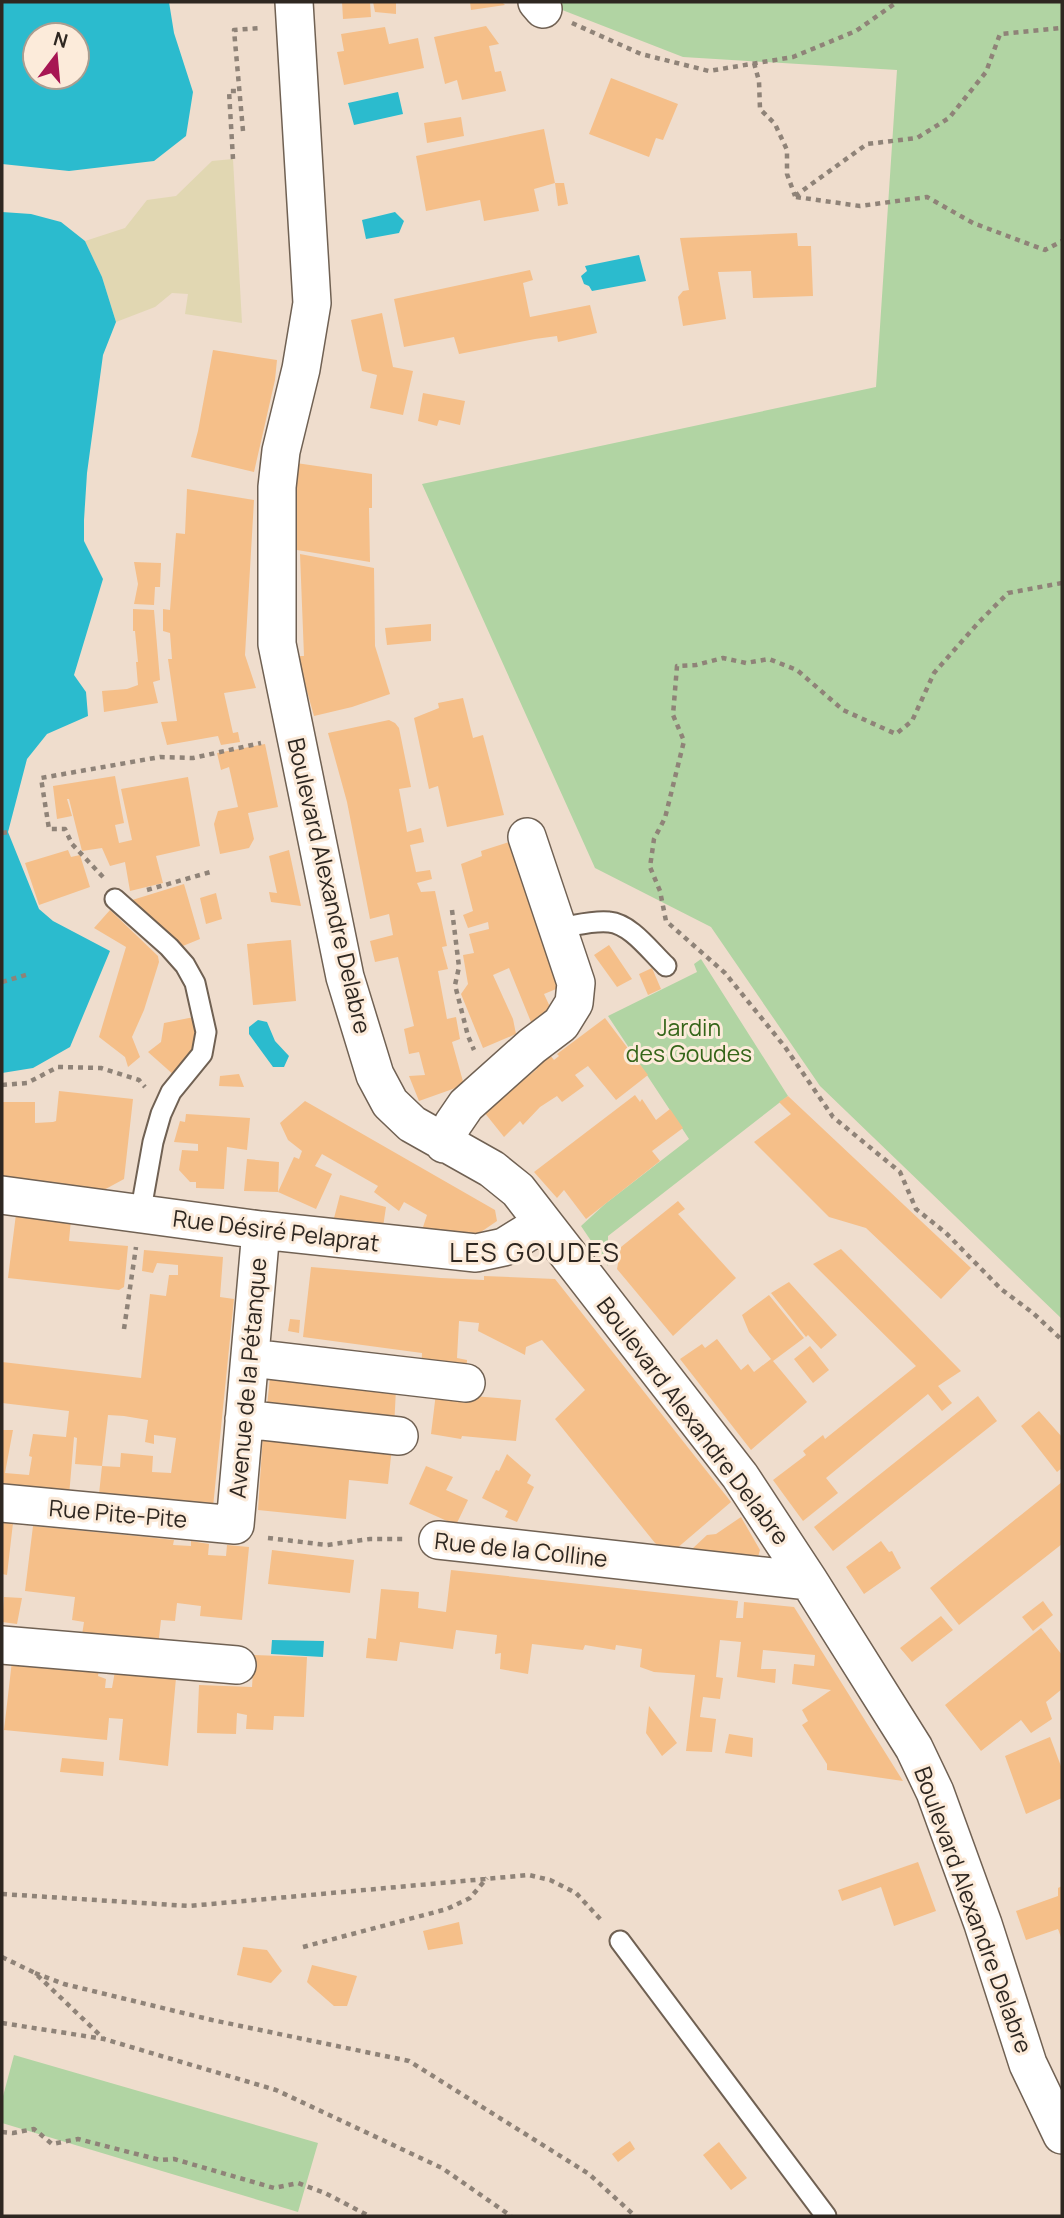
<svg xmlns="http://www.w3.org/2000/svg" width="1064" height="2218" font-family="Manrope,sans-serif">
<rect width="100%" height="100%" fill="#efddcd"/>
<!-- green -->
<path fill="#b1d4a3" d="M552,2h510v1317l-242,-233 -109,-159 -116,-59 -173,-384 454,-97 21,-317 -214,-13 -131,-51z
M701,959l87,137 -180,140v30l-27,-40 24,-22 84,-65 -81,-123 89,-44 -3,-8z
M14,2055l304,88 -20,69 -296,-89v-23z"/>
<!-- sand -->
<path fill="#e1d7b2" d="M233,159l9,164 -57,-9 3,-20 -16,-1 -17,14 -39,15 -14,-45 -17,-36 40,-13 22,-28 29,-4 36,-35z"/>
<!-- water -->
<path fill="#2bbbce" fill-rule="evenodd" d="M2,2h167l5,31 19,59 -7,44 -32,25 -85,10 -67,-7zM35,35h42v42h-42z
M398,92l5,22 -49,11 -6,-22z
M2,212l29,2 30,8 24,19 17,36 14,45 -13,33 -16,118 -3,47v21l19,38 -29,96 12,17 2,24 -41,18 -20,25 -19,73 31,77 14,12 57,30 -40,96 -37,21 -31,5z
M395,212l9,9 -5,12 -33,6 -4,-19z
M639,255l7,26 -54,10 -3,-5 -5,-2 -3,-8 6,-5 -2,-5z
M258,1020l9,2 8,19 14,15 -5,11h-11l-24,-33v-7z
M272,1640l52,1 -1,16 -52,-3z"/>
<!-- building -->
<path fill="#f5bf89" d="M342,2h28l1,15 -28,2z
M373,2h23v12l-21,-2z
M470,2h32l3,3 -34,5z
M486,26l13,18 -10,2 6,26 6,-1 5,20 -44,9 -5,-20 -12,4 -11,-47z
M385,27l4,17 29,-6 6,30 -80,17 -7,-33 7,-1 -3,-17z
M611,78l67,26 -15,36 -7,-2 -7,19 -60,-23z
M461,117l3,19 -37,7 -3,-20z
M544,129l11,54 -21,6 5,22 -55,10 -4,-21 -54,11 -10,-55z
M555,183h9l4,21 -10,2z
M797,233l1,13h13l2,50 -60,2 -2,-27 -33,1 8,47 -43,7 -5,-29 5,-6 6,-1 -9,-52z
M530,270l3,10 -10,3 7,34 60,-12 7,28 -39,9 -1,-6 -22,3 -76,15 -5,-17 -50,10 -10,-48z
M382,313l11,54 20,4 -10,44 -33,-7 7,-33 -15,-4 -11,-51z
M213,350l64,10 -2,20 -21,92 -63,-15 7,-26z
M423,393l42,8 -5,24 -21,-5 -2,6 -19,-5z
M296,463l76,11v34h-3l1,54 -73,-12z
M187,489l67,11 -9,155 11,33 -32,5 9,40 5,-1 2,10 -19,3 -3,-9 -51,9 -6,-23 16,-1 -9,-62h4l-2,-26 -7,-2v-22l7,1 6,-77 9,1z
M300,554l74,14 1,78 15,48 -38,13 -38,9 -17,-60h7z
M134,562l27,1 -1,24h-5l-1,18 -20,-1 4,-20z
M133,609l21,1 6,70 -7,2 5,21 -54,9 -2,-21 25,-2 11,-4 -2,-23h2l-3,-31h-2z
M431,624v17l-44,4 -2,-17z
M463,698l10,40 10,-3 21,80 -57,12 -9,-41 -9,3 -15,-71 25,-10 -1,-5z
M389,720l6,3 4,5 12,59 -12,2 8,43 14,-4 3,14 -14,3 6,27 14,-2 2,9 -15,4 4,9 14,-1 12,55 -5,1 6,22 -10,2 9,48 9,-2 4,22 -8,3 12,43 -45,16 -10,-25 16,-1 -6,-23 -10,2 -5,-25 10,-3 -16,-69 -23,5 -5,-21 23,-6 -4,-21 -19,5 -23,-117 -19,-69z
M265,744l13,63 -30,6 6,26 -5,9 -29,6 -6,-30 4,-13 20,-4 -9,-40 -8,3 -4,-17z
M115,776l9,47 -9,2 4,18 13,-3 -11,-51 67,-12 12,69 -44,10 7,27 -33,8 -5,-29 -15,4 -8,-18 -20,3 -13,-52h-2l5,17 -15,3 -4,-33z
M512,841l49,146 -17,7 7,15 -20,13 -22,-54 -16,7 20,44 3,15 -33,14 -22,-54 7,-10 -5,-29 11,-2 -5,-19 20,-5 -1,-7 -20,6 -5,-13 10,-4 -12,-47 21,-8 -1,-5z
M68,850l3,7 9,-2 10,32 -51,18 -14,-42z
M289,850l12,56 -30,-4 -2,-10 8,1 -8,-37z
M184,884l16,55 -22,9 -49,-47z
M216,893l6,26 -16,5 -6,-26z
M110,910l48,46 1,6 -15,48 -12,27 8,20 -12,10 -3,-10 -26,-20 27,-90 -32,-19z
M291,940l5,61 -43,4 -6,-61z
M609,945l23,34 -15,8 -23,-32z
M652,968l9,21 -13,6 -9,-21z
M194,1017l4,18 -5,20 -18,21 -27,-24 13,-10 3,-19z
M605,1018l43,57 -32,25 -28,-34 -13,9 9,11 -22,16 -5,-6 -17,11 -17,18 -3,-4 -16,16 -20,-25 53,-43 -2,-3 15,-11 4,5 5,-4 -2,-2z
M239,1074l5,13 -25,-1 1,-10z
M59,1091l74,8 -9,80 -22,12 -100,-11v-78h33v21l18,-1 3,-1z
M635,1095l5,7 2,-3 14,21 14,-11 13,19 -31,23 8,10 -74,58 -22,-29 -7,8 -23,-26z
M788,1096l183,172 -30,31 -75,-71 -37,-11 -75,-75 37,-28 -12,-12z
M305,1101l190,109 2,11 -19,13 -56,-4 5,-15 -23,-13 -5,9 -25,-19 4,-6 -56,-32 -7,12 17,8 -16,35 -38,-17 -34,-1 3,-32 32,3 -1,30 16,-35 5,2 3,-8 -14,-11 -8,-17z
M186,1114l64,4 -3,32 -20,-3 -3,42 -28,-1v-6h-6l-11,-12 3,-20 16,1v-7l-24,-2 6,-21 5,1z
M340,1195l46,12 -3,20 -50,-5z
M678,1201l7,8 -7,5 58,64 -63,58 -56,-67 4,-22z
M16,1214l55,5 -2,22 59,5 -4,41 -5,3 -111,-12z
M841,1249l120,122 -23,15 14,17 -10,8 -14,-17 -102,84 12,15 -35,28 -30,-41 33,-25 -3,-4 20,-16 2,4 91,-73 -103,-102z
M144,1250l79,7 -3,40 14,2 -21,208 -64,-5v-5l-50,-3 3,-28 18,1 1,-14 32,3 -1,16 19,1 5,-35 -22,-3v9l-9,-2 3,-22 -24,-4 -16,-1 -6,51 -27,-2 2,-26 -3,-1 -5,59 -67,-6v-60h11l-8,43 24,2 3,-18 -3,-1 4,-22 33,3 3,-26 -67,-8v-41l139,16 9,-84 16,2 3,-21h9v-10l-21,-2 -4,10 -11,-2z
M311,1267l130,11 43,2v-4l71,3 176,223 -62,53 -14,-12 -100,-124 30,-29 -43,-50 -16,7 -1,8 -47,-24 1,-8 -20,-2 -2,37 10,2 -1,16 -45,-3 1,-20 -119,-16z
M789,1282l48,53 -16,14 -13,-14 -2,2 -35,-44z
M769,1295l35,43 -31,23 34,41 -56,48 -71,-91 22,-15 3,4 12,-9 24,31 7,-6 6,8 17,-13 -22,-27 -7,-17z
M290,1319l10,1 -1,13 -11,-2z
M810,1346l19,24 -16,13 -19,-24z
M270,1377l126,12 -2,39 -128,-12z
M436,1393l85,7 -5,41 -54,-5 -1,3 -30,-5z
M978,1396l19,25 -164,130 -19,-24z
M1039,1411l23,26v31l-5,4 -36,-46z
M263,1434l129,13 -4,37 -39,-4 -3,39 -88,-9z
M507,1454l24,21 -4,8 7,4 -17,35 -12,-5 3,-6 -26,-13 14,-28 3,1z
M426,1466l27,11 -7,13 22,10 -12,25 -47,-21z
M1062,1482v62l-103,81 -29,-37z
M741,1517l19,33 -4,14 -62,-7 -2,-8 15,-14 9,-1z
M2,1522l11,1 -6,52 -5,-1z
M33,1526l114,11 27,3 -1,5 18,1v-5l18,3 -1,11 18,1 1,-11 22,2 -7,73 -42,-4 1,-10 -24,-3 -2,18 -14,-1 -4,35 -75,-20 2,-13 -12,-2 3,-23 -50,-6z
M881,1541l8,11 3,-1 9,17 -37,26 -18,-27z
M272,1550l82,10 -4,33 -82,-9z
M451,1570l287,31 -2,17h7l1,-16 50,5 109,174 -76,-11v-6l-25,-39 6,-4 -6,-11 29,-20 -39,-6 2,-20 20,2 1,-11 -52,-5 -2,19h15l-1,14 -38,-6 4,-35 -21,-2 -4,37 7,1 -3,21 -17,-2 -3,20 16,2 -4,33 -26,-1 9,-76 -41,-3 -14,-5 2,-18 -26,-4 -1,5 -30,-5 -2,5 -51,-6 -4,30 -28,-5 1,-16 -6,1 2,-19 -41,-5 -3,19 -53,-7 -3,19 -31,-3 2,-20 8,1 5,-50 38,3 -1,16 28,4z
M4,1597l18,1 -5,26 -15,-2z
M1043,1601l10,14 -20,16 -11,-14z
M941,1616l12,14 -41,32 -12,-14z
M1041,1628l21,27v34l-16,13 6,17 -21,14 -10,-13 -40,31 -36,-46z
M254,1655l53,2 -3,60 -30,-1 -1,14 -27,-1 1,-14 -10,-2 -1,21 -39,-1 2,-48 53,2z
M12,1661l87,8 -1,7 8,3 -1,9h7l3,-17 61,7 -8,88 -49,-6 4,-41 -14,-1 -2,22 -103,-10z
M649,1706l28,37 -15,13 -16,-23z
M729,1734l24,4 -1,19 -27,-4z
M1050,1737l12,32v29l-36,16 -21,-58z
M62,1758l42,4 -1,14 -43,-4z
M918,1862l18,49 -42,15 -13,-39 -39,14 -4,-11z
M1062,1886v54l-4,-11 -32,11 -10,-29 42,-15v-8z
M459,1922l4,22 -35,6 -5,-19z
M243,1947l24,3 15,21 -11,12 -34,-8z
M312,1965l45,11 -10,30h-13l-24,-21 -3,-3z
M630,2141l5,8 -17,13 -6,-8z
M719,2142l28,36 -16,12 -28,-35z"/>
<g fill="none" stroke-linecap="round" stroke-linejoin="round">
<!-- service casing -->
<g stroke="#706153" stroke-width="23">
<path id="service" d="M115,899l54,48 16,18 10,18 11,49 -4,22 -31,38 -10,22 -8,28 -13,73
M558,928c16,-2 35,-8 51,-6 22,2 41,29 57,44
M620,1941l206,275"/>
</g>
<!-- minor casing -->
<g stroke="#706153" stroke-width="40">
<path id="minor" d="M294,2l18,301 -11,66 -20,82 -4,36v157l68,333 30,98 15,28 22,21 80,45 26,21 222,286 69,105 105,167 21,44 48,132 45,140 34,71
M537,2l6,7
M444,1144l9,-20 13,-19 66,-59 29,-22 13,-21 2,-20 -49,-146
M2,1195l259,35 215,23 28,-6 39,-24
M250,1358l216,25
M244,1419l155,17
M2,1503l233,22 26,-295
M438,1540l371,41
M2,1645l235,20"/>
</g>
<!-- path -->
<path stroke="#8f8378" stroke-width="4.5" stroke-dasharray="5 5" stroke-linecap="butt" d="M572,23l69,31 68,17 84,-14 63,-26 41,-29
M754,63l5,18 1,28 15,15 12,26v24l8,22
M243,131l-9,-101 27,-2
M233,159l-4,-68h10
M795,196l72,-52 50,-6 32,-20 37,-46 14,-38 62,-6
M796,197l64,9 67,-9 46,26 72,27 17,-9
M1062,583l-54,10 -29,29 -45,51 -22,48 -16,13 -53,-24 -46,-40 -28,-11 -23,4 -23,-5 -27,7 -19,1 -4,49 11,26 -19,77 -11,21 -4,28 10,24 6,30 59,52 60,74 48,70 67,55 16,37 30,24 55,56 32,24 29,27
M2,833l6,-1
M103,877l-31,-33 -7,-15h-16l-8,-51 119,-21 33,1 68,-15
M147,890l67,-19
M452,910l7,57 -4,18 13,51 6,14
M2,982l27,-8
M2,1085l25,-2 31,-16 43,1 38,12 6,7
M124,1329l12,-82
M268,1538l59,7 43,-6h35
M2,1894l187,12 340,-31 21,5 26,13 26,28
M303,1947l144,-38 23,-11 17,-20
M2,1957l33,16 69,66
M35,1973l29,11 148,36 197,41 180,113 46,42
M2,2023l102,16 172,51 166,78 69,48
M2,2132l11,1 21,-4 18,15 26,-5 82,21 14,-1 100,29 24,-5 27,10 44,23"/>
<!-- service -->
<use href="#service" stroke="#fff" stroke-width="19"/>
<!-- minor -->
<use href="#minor" stroke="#fff" stroke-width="37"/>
</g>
<g text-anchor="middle" stroke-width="6" stroke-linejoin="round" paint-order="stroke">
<!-- street labels -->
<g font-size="23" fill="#2e2721" stroke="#fcebda">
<text transform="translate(329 886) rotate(77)" y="8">Boulevard Alexandre Delabre</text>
<text transform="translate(276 1231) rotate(7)" y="8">Rue Désiré Pelaprat</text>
<text transform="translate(248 1378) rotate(-85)" y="8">Avenue de la Pétanque</text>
<text transform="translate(693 1421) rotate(53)" y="8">Boulevard Alexandre Delabre</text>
<text transform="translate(118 1514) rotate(5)" y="8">Rue Pite-Pite</text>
<text transform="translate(521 1550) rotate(6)" y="8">Rue de la Colline</text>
<text transform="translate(973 1910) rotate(70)" y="8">Boulevard Alexandre Delabre</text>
</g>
<!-- park labels -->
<g font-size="23" fill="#356519" stroke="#fcebda">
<text x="689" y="1036">Jardin<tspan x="689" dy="26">des Goudes</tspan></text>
</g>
<!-- quarter labels -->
<g font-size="26" letter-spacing="2" fill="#2e2721" stroke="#fcebda">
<text x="535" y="1262">LES GOUDES</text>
</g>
</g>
<!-- border -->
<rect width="1064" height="2218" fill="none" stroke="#2e2721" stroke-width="7"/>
<!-- north arrow -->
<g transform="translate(56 56) rotate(16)"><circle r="33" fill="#fcebda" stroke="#aa9d90" stroke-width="2"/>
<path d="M0-5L12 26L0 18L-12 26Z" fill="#a71653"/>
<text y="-10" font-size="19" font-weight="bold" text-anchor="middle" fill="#2e2721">N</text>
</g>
</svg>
